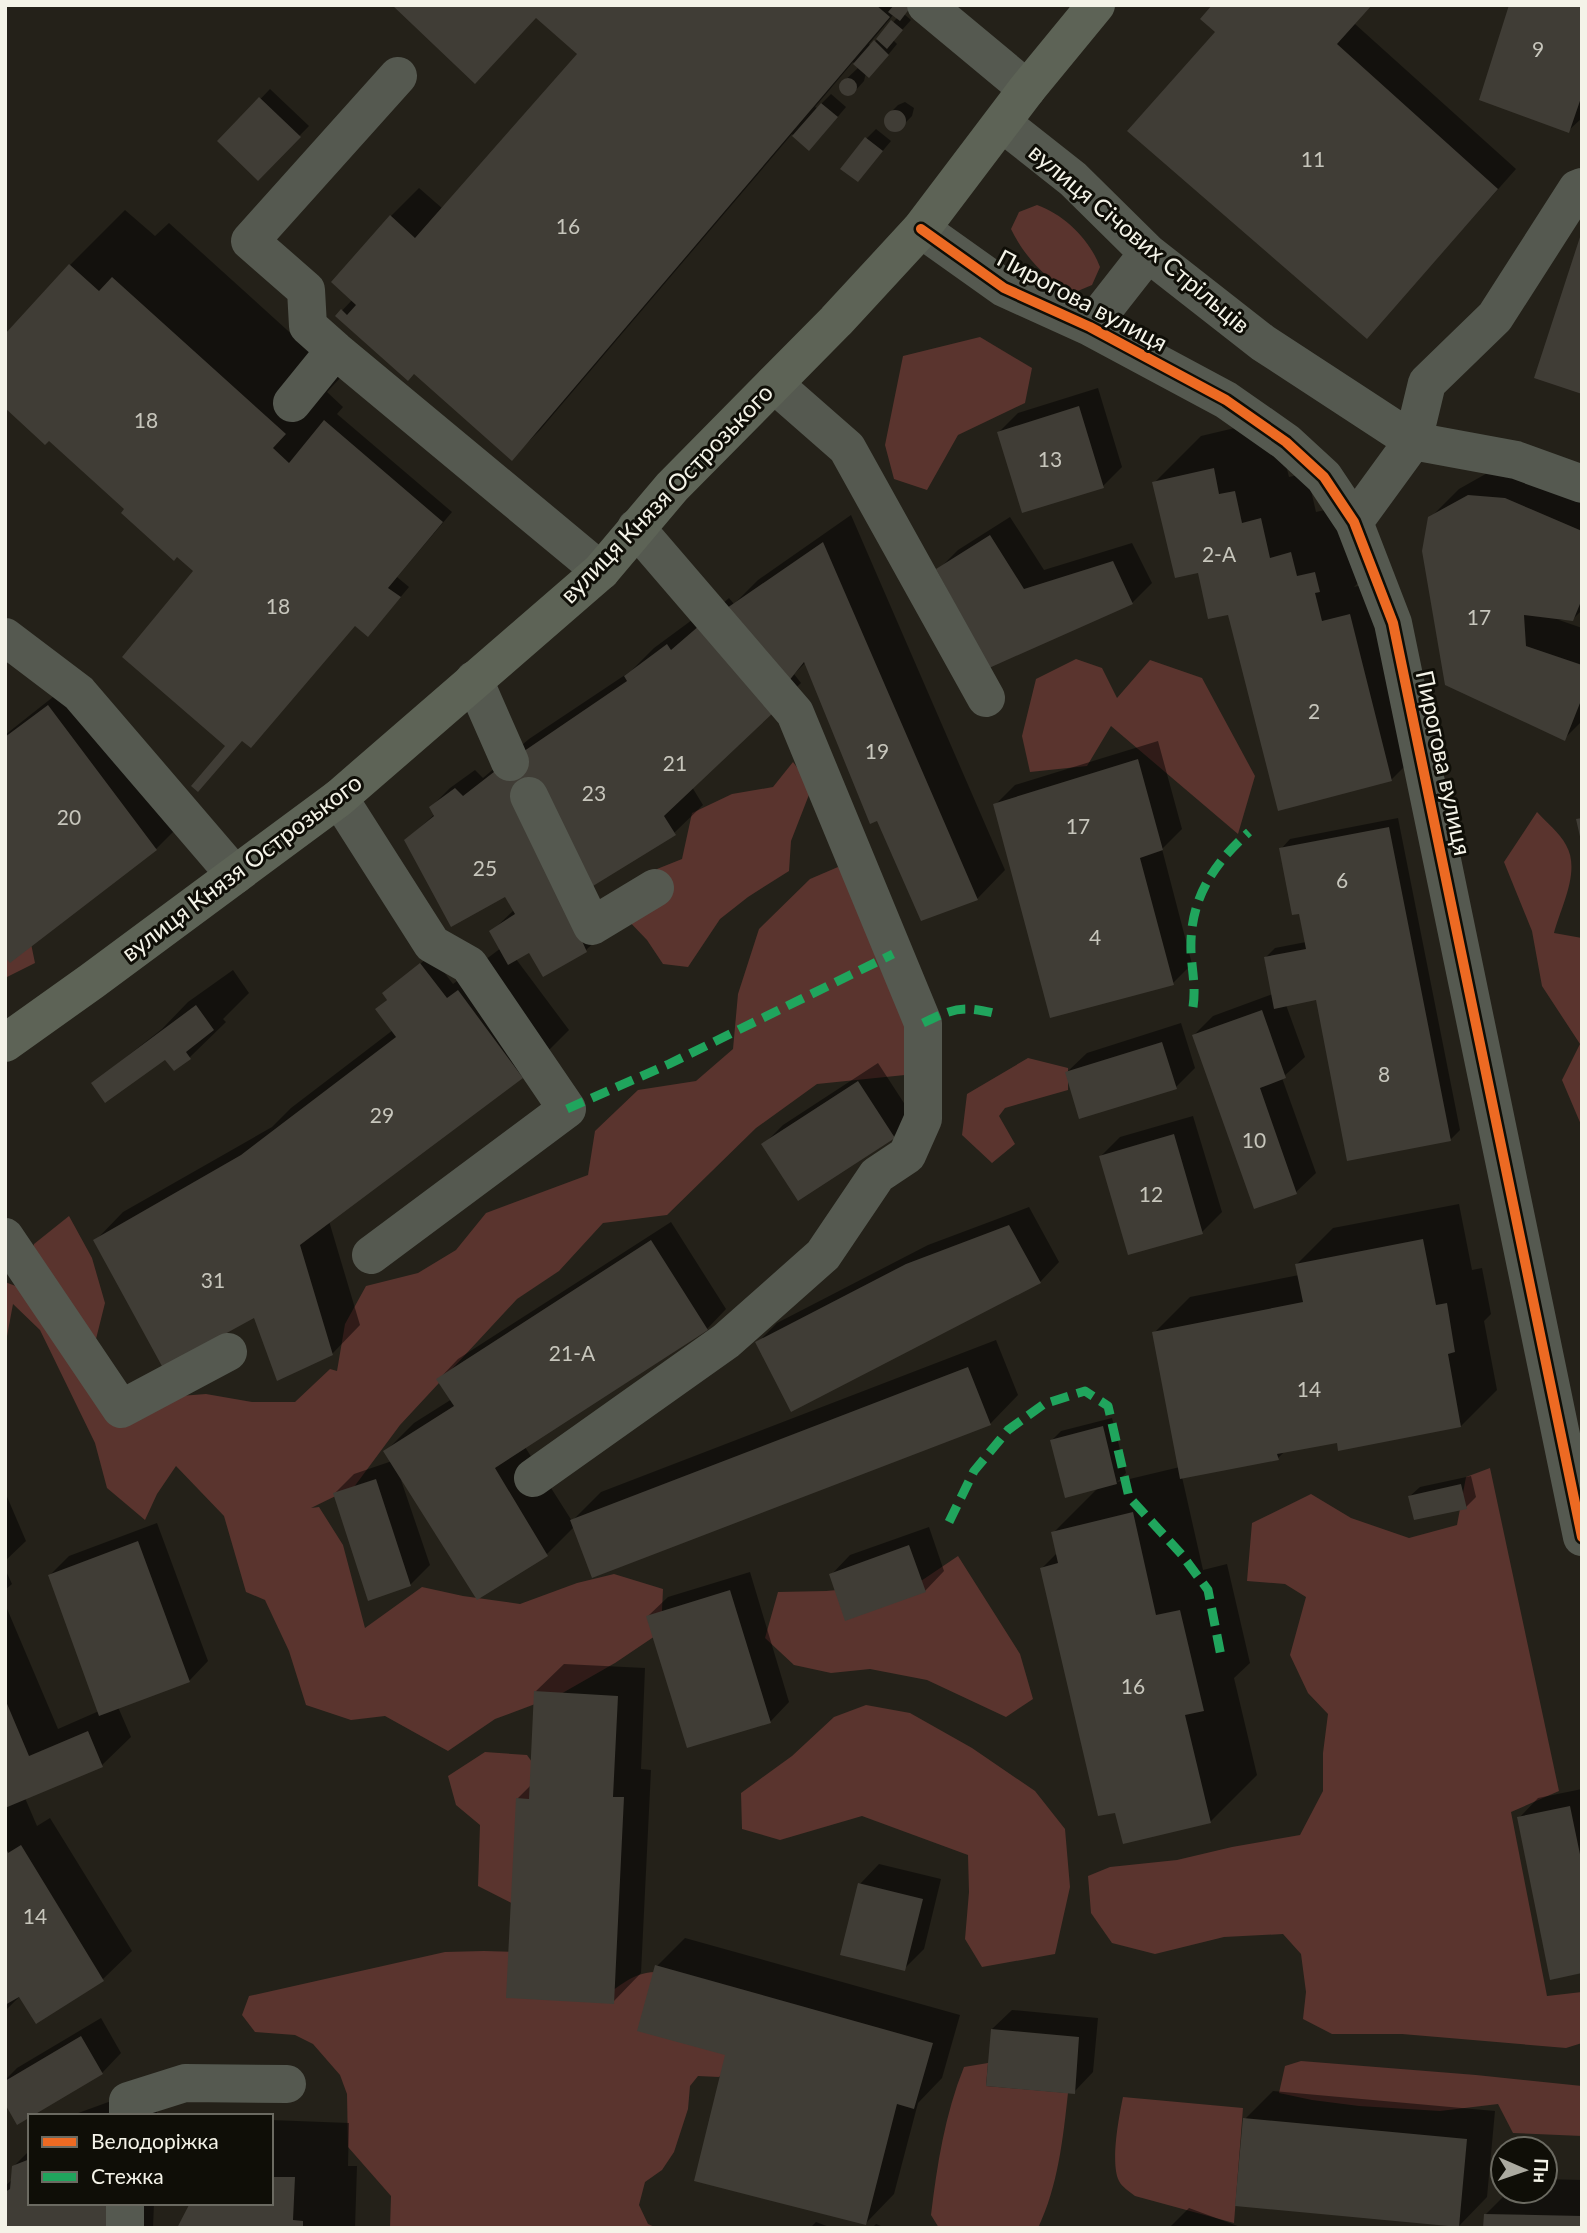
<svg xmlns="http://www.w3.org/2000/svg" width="1587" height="2233" font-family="Lato,sans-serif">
<rect width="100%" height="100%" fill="#242119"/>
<!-- green -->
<path fill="#5a342e" d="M1037,205c28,10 53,35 63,62l-8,18 -19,8c-27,-13 -49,-37 -62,-64l8,-17z
M980,337l52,31 -7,35 -67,32 -31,55 -33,-11 -9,-34 18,-89z
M1076,659l26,9 15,30 33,-38 52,18 53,98 -17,58 -127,-108 -24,40 -57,6 -8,-36 14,-57z
M793,762l19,25 -21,54 -2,30 -41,26 -28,22 -32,48 -25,-3 -16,-24 -24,-25 34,-46 25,-10 10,-46 40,-19 41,-7z
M1537,812c9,10 23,21 29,33 15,26 -5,61 -12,88l28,5v189l-20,-47 18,-36 -38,-58 -10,-55 -28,-69z
M838,867l90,132 -23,76 -88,9 -61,44 -89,87 -64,8 -44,48 -42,28 -117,126 -46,62 -43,21 8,-1 24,38 22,83 57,-41 41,9 57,8 57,-21 37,-9 49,15 -2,43 -46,31 -56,32 -64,24 -47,32 -63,-35 -34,4 -45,-15 -17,-54 -24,-51 -19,-8 -22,-76 -48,-50 -19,28 -12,26 -38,-32 -12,-45 -55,-113 -27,-26 -8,43v-65l16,6 13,-44 35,-28 23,42 13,45 -11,44 37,43 36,7 39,-3 46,8h43l35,-33 7,2 8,-47 21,-38 52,-13 38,-23 30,-37 102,-38 7,-44 43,-41 58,-9 37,-32 5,-55 21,-65 51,-50z
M5,920l23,9 7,34 -30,15z
M1028,1058l40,10v22l-63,18 -6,8 16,28 -23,19 -30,-28 5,-41z
M1490,1468l69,323 -48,21 36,184 35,-4v51l-16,5 -164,-14h-70l-29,-15 3,-27 -5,-38 -18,-20 -59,3 -69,17 -43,-11 -21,-30 -3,-37 22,-9 67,-7 55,-13 68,-12 23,-44v-38l5,-39 -20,-21 -18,-38 16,-58 -21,-13 -38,-3 5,-58 59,-29 40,24 58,20 48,-13 9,-48z
M958,1556l62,98 13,45 -27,18 -79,-37 -57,-11 -39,4 -37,-8 -29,-27 13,-46 48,-1 92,-8z
M866,1705l44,8 62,35 63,43 30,38 5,58 -15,67 -73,13 -17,-28 4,-47 -1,-37 -106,-39 -82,24 -38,-11 -1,-36 51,-37 42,-39z
M485,1752l42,3 46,64 -34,98 -61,-31 2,-61 -24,-20 -8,-29z
M484,1951l39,1 74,50c26,-18 37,-32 69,-30l68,90 -15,15 -21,-1 -8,10 -2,23 -14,43 -12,18 -17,12 -6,23 9,19 9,4h-267l1,-32 -43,-49 -1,-53 -7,-19 -27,-31 -18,-9 -40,-3 -13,-17 7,-19 196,-44z
M1301,2061l175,14 106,11v50l-69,-3 -15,-29 -58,7 -81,-5 -47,-6 -33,-7 6,-27z
M988,2063l-2,23 82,7c-5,46 -10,93 -30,135h-99l-8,-13c6,-50 14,-101 33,-148z
M1123,2097l120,11 -9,115 -99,-27c-6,-5 -13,-9 -16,-15 -9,-17 0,-65 4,-84z"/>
<!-- shadow -->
<path fill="#0007" fill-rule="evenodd" d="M394,5h518l-8,9 7,6 -18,20 4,4 -18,22 -13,7 -2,8 -9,10 -10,3 -3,-3 -1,-7 18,-17 -6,-5 -38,45 2,1 14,-14 15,13 -27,32 -10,9 -17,-14 -252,296 -29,29 -96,-87 -78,-56 16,-17 38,-83 28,-28 24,21 137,-155 -44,-38zM894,14l4,3 -27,29 -2,-2z
M1582,5v113l-14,13z
M1355,24l161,145 -149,168 -150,-305z
M270,89l39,37 -51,52 -38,-37z
M905,102l9,6 -2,8 -10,10 -8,4 -5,-2 -3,-5 2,-8 10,-10z
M876,129l15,12 -33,39 9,-42z
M125,210l30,26 14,-13 171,155 -13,14 16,15 -6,7 115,98 -55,65 12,10 -32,38 -22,-1 -113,115 -14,6 -33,-175 -68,-61 -57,-244z
M1098,388l24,79 -19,19 -104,-54 19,-19z
M1260,422l21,23 8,32 18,-4 9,39 22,-5 30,66 -14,14 32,-8 41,165 -36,36 -162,-167 -30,-42 -45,-88 47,-47z
M1498,467l84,24v119l-10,10h-13l23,8v93l-18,18 -134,-221 29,-29z
M851,515l154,355 -28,29 -171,-237 -12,12 7,9 -109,104 11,18 -29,28 -108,10 40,88 -20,19 -57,1 -13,8 53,71 -47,47 -193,144 31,104 -28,29 -237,-113 28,-29 149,-85 19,-19 102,-78 -16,-21 11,-10 -4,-6 47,-38 22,29 48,-36 -9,-17 22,-21 -8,-15 -100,-55 29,-26 -4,-7 19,-19 25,-18 8,8 46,-39 102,-68 23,-23 42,-31 5,6 28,-25 5,6 24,-24z
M1010,517l34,53 88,-27 20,40 -20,20 -143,62 -50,-96 19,-19z
M77,678l107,143 -28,28 -151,-69v-45z
M1158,741l24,88 -20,20 30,115 -19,19 -178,-178 20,-20z
M1398,818l62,312 -9,9 -134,-141 -31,7 19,52 -23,21 34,95 -20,19 -102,-157 19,-19 60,-22 -8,-36 10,-10 31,-6 -5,-30 -20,-63 9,-10z
M233,970l16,23 -26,26 3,3 -36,35 -16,12 -8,-12 -73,26 69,-54 26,-27z
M1181,1023l14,45 -19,19 -109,-15 20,-19z
M878,1063l35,54 -20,20 -129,7 19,-19z
M1193,1116l29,96 -20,20 -101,-76 19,-19z
M1459,1204l13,66 10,-2 9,46 -7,7 13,69 -36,36 -123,15 -53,10 -7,7 -96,19 21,93 24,-6 23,99 -16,15 23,97 -47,47 -168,-254 15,-15 -4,-20 46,-46 -47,-47 9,-9 51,-13 14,55 -9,9 63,-15 -26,-134 36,-36 109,-22 -2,-11 36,-36z
M1029,1207l30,55 -19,20 -282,60 19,-19 151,-78z
M671,1222l55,87 -19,20 -182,118 47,74 29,-29 395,-152 22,55 -28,29 -415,102 -28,28 -146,-74 29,85 -20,20 -75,-92 19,-19 38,-13 -7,-9 29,-29 38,-24 -13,-20 19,-20z
M1471,1476l5,21 -10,10 -56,-11 10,-9z
M5,1492l21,49 -21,20z
M157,1523l51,138 -19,20 -71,26 13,30 -29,28 -77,33 12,28 13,-8 82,133 -29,28 -66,42 -17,-25 -15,15v-407l53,125 41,-18 -49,-136 19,-19z
M929,1527l15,44 -19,20 -94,-16 19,-20z
M5,1569l7,15 -7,6z
M750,1572l39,130 -19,20 -122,-106 20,-19z
M564,1664l81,4 -4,101 10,1 -10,203 -28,29 -96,-203 14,-14 4,-93z
M1582,1789v182l-63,-153 19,-20z
M879,1864l62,15 -17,70 -20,20 -44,-85z
M685,1938l275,77 -18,63 -24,25 -24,91 -28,29 -209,-257z
M1012,2010l86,8 -5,54 -19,20 -82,-63z
M101,2018l20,35 -19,20 -97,28v-21l12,-12z
M1273,2091l222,20 -8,86 -28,29 -214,-107z
M136,2092l21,5v19h-87z
M271,2120l78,3 -1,43h9l-2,62h-175l91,-25z
M30,2150v53h124l-1,25h-148v-42l8,-7 1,-13z
M1545,2179l37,1v48l-97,-13 24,-24h36z
M1189,2208l54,20h-74z
M816,2222l16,6h-22z
M876,2224l10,4h-14z"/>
<!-- building -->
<path fill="#403d36" d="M392,5h484l14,12 -378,444 -98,-87 -6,7 -73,-65 6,-7 6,6 9,-10 -25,-23 59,-67 25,23 162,-184 -41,-36 -61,66z
M894,5h13l3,3 -10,13 -12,-9z
M1212,5h160l-35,39 161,145 -131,150 -240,-208 88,-99 -15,-13z
M1509,5h73v90l-13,38 -90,-33z
M891,20l12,10 -16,19 -11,-10z
M874,40l15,15 -20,23 -16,-14z
M839 87a9 9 0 1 1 18 0a9 9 0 1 1-18 0Z
M259,97l42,40 -43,44 -41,-40z
M821,103l17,14 -29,34 -17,-15z
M884 121a11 11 0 1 1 22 0a11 11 0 1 1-22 0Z
M865,137l18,14 -25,31 -18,-13z
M1581,234h1v160l-48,-16z
M69,264l30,27 13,-14 174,157 -13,14 16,15 35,-43 119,102 -55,66 13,9 -33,40 -13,-11 -104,122 -9,-7 -44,51 -7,-6 34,-40 -103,-89 71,-86 -16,-14 -3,4 -53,-48 3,-4 -75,-68 -4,4 -40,-37v-74z
M1079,406l25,82 -82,25 -25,-81z
M1214,468l5,26 16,-3 7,32 19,-5 9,40 21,-6 6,24 18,-4 5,20 -5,1 7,28 28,-7 42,167 -114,30 -50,-196 -20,4 -10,-46 -23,5 -23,-96z
M1468,495l37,3 77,33v68l-9,22 -49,-6 2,31 56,19v33l-17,43 -120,-56 -23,-134 6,-34z
M990,535l34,54 89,-28 20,43 -144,64 -53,-99z
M823,542l155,358 -57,21 -44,-100 -7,3 -66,-162 -16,20 -61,-74z
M700,625l74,87 -110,104 12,19 -83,51 -73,-84 67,150 -44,25 -14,-24 -21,12 -19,-34 26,-17 -10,-17 -54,30 -47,-87 30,-24 -5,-9 26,-19 8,8 36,-28 128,-87 -3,-5 43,-32 4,6z
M48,705l109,145 -147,113 -5,-6v-220z
M1138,759l25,91 -23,8 34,127 -124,33 -57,-214z
M1582,818v23h-1l-5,-22z
M1389,827l62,314 -104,20 -31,-161 -42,9 -10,-52 42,-8 -7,-35 -7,1 -13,-67z
M420,963l27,35 11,-8 65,88 -223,167 33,110 -56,26 -23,-63 -91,50 -70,-128 148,-85 155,-118 -21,-28 12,-9 -5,-7z
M196,1005l18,25 -28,22 5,7 -17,12 -9,-11 -60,43 -14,-20z
M1262,1010l24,68 -26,10 37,106 -43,15 -62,-174z
M1162,1042l15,47 -98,30 -14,-47z
M858,1081l37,57 -97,63 -37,-57z
M1174,1134l29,100 -75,21 -29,-99z
M1009,1225l32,58 -250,129 -36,-70 151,-78z
M1423,1239l13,66 11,-2 8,49 -7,2 13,73 -123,24 -1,-8 -60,11 2,6 -99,19 -28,-147 151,-30 -8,-38z
M651,1240l57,90 -213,138 53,88 -71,44 -94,-149 71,-45 -18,-27z
M968,1367l23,58 -399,153 -22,-58z
M1103,1426l14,58 -52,14 -15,-58z
M376,1479l35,107 -43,15 -35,-108z
M1461,1484l6,25 -53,11 -6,-24z
M1133,1512l23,103 24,-5 24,101 -19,4 26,108 -88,21 -8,-31 -17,3 -58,-248 18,-5 -7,-31z
M138,1541l52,141 -91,34 -51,-141z
M909,1545l17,47 -81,29 -16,-47z
M730,1590l41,133 -84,25 -41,-132z
M534,1691l84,5 -5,101h11l-10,207 -108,-6 10,-200 13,1z
M5,1699l24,57 59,-25 15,36 -98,41z
M1570,1806l12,58v109l-32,7 -33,-163z
M5,1845l3,8 13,-8 83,136 -68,43 -17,-27 -14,8z
M858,1883l65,16 -18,72 -65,-16z
M655,1965l278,78 -19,66 -17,-5 -31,121 -172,-44 31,-126 -88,-24z
M991,2029l88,8 -4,57 -89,-8z
M81,2036l22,38 -86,51 -12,-21v-23z
M1243,2118l224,21 -8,88 -224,-21z
M30,2159v44h80l-1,25h-104v-36l5,-3 2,-23z
M271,2177h24l-2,43 10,1v7h-126l13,-25h81z
M1484,2214l98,2v12h-99z"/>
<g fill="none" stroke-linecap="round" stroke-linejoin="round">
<!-- minor -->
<path stroke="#555950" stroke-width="38" d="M926,5l101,84
M1002,123l71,56 75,74 115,90 150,98 103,19 66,24
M921,229l83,59 86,39 136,73 60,42 38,35 30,45 39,101 189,914
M1090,327l58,-74
M335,350l-27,-24 -2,-36 -56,-49 148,-165
M774,384l73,64 139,250
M292,403l43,-53 266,221
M1354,522l59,-81 14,-58 68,-66 82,-128 5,-2
M5,637l74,56 156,182
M474,680l36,82
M529,796l63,130 63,-38
M339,798l93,146 37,21 98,144 -196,146
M5,1237l116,172 107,-57
M533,1478l193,-137 97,-86 54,-80 30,-20 16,-36v-96l-128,-310 -159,-185
M128,2116v-15l57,-18 102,1
M125,2228v-25"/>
<!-- major -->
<path stroke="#5d6356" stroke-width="38" d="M5,1043l87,-62 247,-183 262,-227 71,-84 164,-166 85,-92 106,-140 69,-84"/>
<!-- quiet -->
<path stroke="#20a55d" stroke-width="9" stroke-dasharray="18 9" stroke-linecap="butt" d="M1193,1007c3,-20 -1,-36 -2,-55 -2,-51 21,-87 58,-120
M923,1023c30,-14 37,-18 70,-10
M567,1109l102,-45 224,-110
M949,1522l25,-51 34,-41 36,-26 41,-13 23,15 21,91 53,58 26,35 13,66"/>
<!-- cycleway casing -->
<g stroke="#0f0e07" stroke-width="15">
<path id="cycleway" d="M921,229l83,59 86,39 136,73 60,42 38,35 30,45 39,101 189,914"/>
</g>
<!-- cycleway -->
<use href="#cycleway" stroke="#ed6a23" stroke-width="10"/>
</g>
<g text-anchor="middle" stroke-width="6" stroke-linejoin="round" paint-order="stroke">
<!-- number labels -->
<g font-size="21" fill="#c7c6bc">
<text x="1538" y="57">9</text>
<text x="1313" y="167">11</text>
<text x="568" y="234">16</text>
<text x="146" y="428">18</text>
<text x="1050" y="467">13</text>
<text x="1219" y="562">2-А</text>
<text x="278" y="614">18</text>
<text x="1479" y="625">17</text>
<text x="1314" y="719">2</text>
<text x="877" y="759">19</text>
<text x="675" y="771">21</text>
<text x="594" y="801">23</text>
<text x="69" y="825">20</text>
<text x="1078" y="834">17</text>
<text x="485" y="876">25</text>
<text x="1342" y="888">6</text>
<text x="1095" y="945">4</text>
<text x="1384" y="1082">8</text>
<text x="382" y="1123">29</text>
<text x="1254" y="1148">10</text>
<text x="1151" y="1202">12</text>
<text x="213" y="1288">31</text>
<text x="572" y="1361">21-А</text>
<text x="1309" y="1397">14</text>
<text x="1133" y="1694">16</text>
<text x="35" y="1924">14</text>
</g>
<!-- street labels -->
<g font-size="24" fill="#f4f3e8" stroke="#0f0e07">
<text transform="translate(1139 239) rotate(40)" y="8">вулиця Січових Стрільців</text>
<text transform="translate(1082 301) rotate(28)" y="8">Пирогова вулиця</text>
<text transform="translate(667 494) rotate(-46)" y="8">вулиця Князя Острозького</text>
<text transform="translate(1443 763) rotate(78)" y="8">Пирогова вулиця</text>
<text transform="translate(242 868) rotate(-37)" y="8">вулиця Князя Острозького</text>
</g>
</g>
<!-- border -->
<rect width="1587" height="2233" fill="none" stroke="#f4f3e8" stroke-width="14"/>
<!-- legend -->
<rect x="28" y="2114" width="245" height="91" fill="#0f0e07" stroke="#6b6a61" stroke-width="2"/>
<rect x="42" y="2137" width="35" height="10" fill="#ed6a23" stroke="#6b6a61" stroke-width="2"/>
<text x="91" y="2149" font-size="21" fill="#f4f3e8">Велодоріжка</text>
<rect x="42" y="2172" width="35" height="10" fill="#20a55d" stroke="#6b6a61" stroke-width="2"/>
<text x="91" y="2184" font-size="21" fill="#f4f3e8">Стежка</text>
<!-- north arrow -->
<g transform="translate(1524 2170) rotate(92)"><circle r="33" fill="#0f0e07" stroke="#6b6a61" stroke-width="2"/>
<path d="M0-5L12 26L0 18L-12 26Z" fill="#abaaa0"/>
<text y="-10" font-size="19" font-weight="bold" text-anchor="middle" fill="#f4f3e8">Пн</text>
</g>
</svg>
